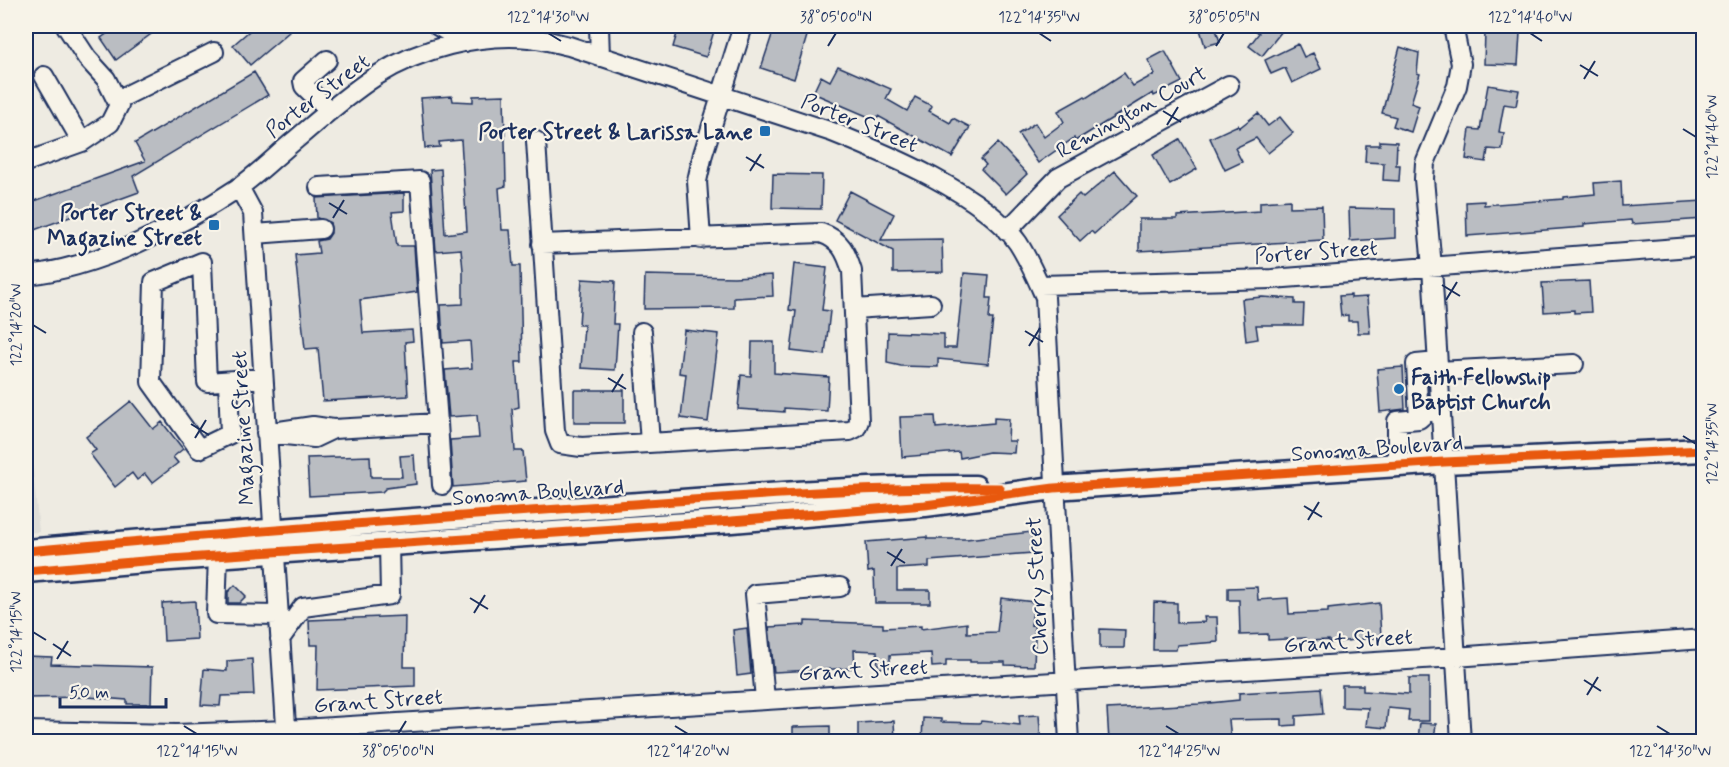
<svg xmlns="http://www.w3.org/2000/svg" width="1729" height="767" font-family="Mynerve,sans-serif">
<rect width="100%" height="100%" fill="#eeebe2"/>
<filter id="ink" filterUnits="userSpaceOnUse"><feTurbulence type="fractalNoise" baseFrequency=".0167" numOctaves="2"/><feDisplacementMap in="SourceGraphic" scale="12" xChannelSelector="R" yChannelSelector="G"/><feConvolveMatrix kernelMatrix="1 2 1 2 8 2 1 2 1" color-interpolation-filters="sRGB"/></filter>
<g filter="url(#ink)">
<!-- built -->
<path fill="#deddd8" d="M26,395l13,137 -13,1z"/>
<!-- building -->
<path fill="#babdc2" stroke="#1b2f5e" stroke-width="1.5" d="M118,26h44l-46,34 -15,-22z
M255,26h41l-46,39 -17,-20z
M695,26l20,2 -9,29 -33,-10 5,-17 15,4z
M775,26h35l-16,53 -33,-11z
M1199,26h16l5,16 -15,4z
M1249,26h37l-24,30 -13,-10 10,-13z
M1485,32l35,1 -2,32 -34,-1z
M1298,44l6,13 9,-4 8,16 -29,14 -7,-15 -14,6 -6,-14z
M1400,47l19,6 -2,20 3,1 -9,29 8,3 -8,26 -18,-6 3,-9 -14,-4z
M1165,51l17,31 -28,14 -1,-3 -78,48 -1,-3 -36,25 -20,-29 17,-11 9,14 20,-15 -6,-11 27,-15 1,2 38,-25 9,13 22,-12 -7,-14z
M838,66l53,23 -5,10 21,12 8,-14 17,9 -3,5 21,12 3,-5 17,9 -18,30 -74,-41 -2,4 -63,-27 8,-17 9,5z
M254,72l14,23 -135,81 6,16 -113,41v-29l119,-43 -10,-18z
M1488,85l31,5 -3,16 -12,-2 -5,28 5,1 -2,17 -14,-1 -2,13 -20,-3 4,-30 10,1z
M504,95l2,91 -7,2 3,42h8l3,36h7l2,96h-6l3,45 -7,2 3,42h8l3,30 -73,6 -3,-47 29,-2 -2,-23 -28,2 -4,-47 27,-2 -2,-27 -27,2 -2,-38 22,-1v-34l-2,-21 -25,2 -6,-81 11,-1 4,65 22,-3 -6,-91 -22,2 1,5 -15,1 -4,-50 31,-2 1,5 20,1v-6z
M1258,113l10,13 12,-9 13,16 -25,20 -12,-15 -21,10 7,14 -17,8 -15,-32 28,-13 1,3z
M1180,139l17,30 -27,16 -17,-30z
M1380,141l17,1 -1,23h4l-1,16 -16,-1 1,-17 -19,-1 1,-17h14z
M998,143l29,31 -21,20 -25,-25 5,-4 -5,-6z
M1115,171l22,25 -43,38 -3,-3 -11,10 -23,-26 22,-21 4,4z
M773,174l49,1 -1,34 -49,-1z
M1621,181l1,25 82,-5v18l-72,5 -1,-4 -47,4v3l-117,9 -1,-34 18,-1v4l79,-6v-2l32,-3 -1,-11z
M850,191l44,23 -13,26 61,-1 1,33 -50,1v-22l-58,-31z
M404,193v18l-12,1 5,34h17l3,46 -57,8 3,33 49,-3 1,11 -8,1 3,54 -85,5 -5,-53 -13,1 -10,-94 24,-2 -2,-12 10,-2 4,-6 -1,-11 -13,-4 -1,-20z
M1290,200v7l32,-1 1,34 -184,11v-32h38v-3l83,-5v-9z
M1349,208l46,1v29l-45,3z
M794,264l33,4 -5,42 8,1 -5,44 -34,-4 5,-40 -7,-1z
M964,273l25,2 -2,23h4l-2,21h4l-5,45 -50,-5v8l-37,-1 -14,-3 1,-31 56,2v14h12z
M645,275l89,2 38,-2 1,21 -39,2v10l-90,1z
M582,279l33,2 -2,43h5l-3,46 -34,-2 3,-43h-5z
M1589,281l2,31 -17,1v-3l-30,2 -2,-29z
M1351,295v3l16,-1 3,36h-12l-1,-12h-9v-6l-7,1 -2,-20z
M1262,297l33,2v5h9l-1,21h-47l2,14 -12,2 -4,-42z
M684,330l35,4 -11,88 -27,-4 5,-44 -7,-1z
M752,342h22v31l55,4 -2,34 -43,-3v4l-46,-3 3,-34 10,1z
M1403,367l2,42 -25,3 -3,-43z
M574,390h50v33h-50z
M131,401l22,28 9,-7 21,27 -10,8 5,6 -26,20 -7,-9 -8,6 -5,-7 -17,14 -25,-33 6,-4 -10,-13z
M935,416l1,12 58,-5v-5l15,1 -1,22h7l-1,12 -25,-1 -29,6 -1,-6 -57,5 -2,-40z
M414,455l2,29 -30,4 -4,4 -73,4 -2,-38 63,-2 1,21h31l-2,-21z
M1032,532l1,21 -104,8v6l-32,2v21h33v13h-55l-1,-32 -6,1 -2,-30 61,-5v2h39z
M235,585l11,11 -7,7h-11v-11z
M1257,587l1,13 30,-2 1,16 39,-2v-3l51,-6 2,34 -52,6v-3l-23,1v-3l-38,2v-6l-28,1 -1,-35h-11v-12z
M1001,598l33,4 -3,23 3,-1 1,15 -1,27 -29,-1v-3h-35v-2h-24v6l-14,1 -1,-14 -41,2v12l-12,1 -1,-17 -23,-1 1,18 -81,4 -5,-45 36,-2v-4l78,3v4l38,-2v3l46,-6v10l30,-1z
M195,601l2,38 -33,2 -2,-38z
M1154,602l23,1v20l28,-1 -1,-5h13l1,25 -41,3 -1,5h-23z
M405,616l-1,51h11v19l-98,4 1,-45h-8l-1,-25z
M747,628l4,46 -14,2 -4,-46z
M1100,629l25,1 -1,18h-24z
M26,656l26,1 -1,7 101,3 -1,37h-24v-4l-40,-3 -61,1z
M252,659l2,36 -33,1 -1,10 -19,-1 3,-36 23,2v-10z
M1409,678h20v43h-21l1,-11 -21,-2 -2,20 -20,-2 2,-18 -26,-1v-22h21v6l46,3z
M1321,688l2,26 -27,2v9l-14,1v-7l-53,1 2,20 -122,1 -2,-32 92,-5 40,-4v-7z
M1039,715l2,26h-119l1,-23 18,1v3l39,1 1,-2 39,4 -1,-9z
M894,721l1,20h-37v-18z
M1420,723l16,1 -2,16 -16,-2z
M830,726v15h-37v-14z"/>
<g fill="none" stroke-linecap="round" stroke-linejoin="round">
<!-- minor casing -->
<g stroke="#1b2f5e" stroke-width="22">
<path id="minor" d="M438,26l27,16
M599,26l1,31
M1453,26l8,38 -4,22 -32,77 -1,16 8,88 29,475
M327,60l-24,21 1,5 26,25
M44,76l38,66
M117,100l97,-48
M536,141l19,290 5,13 21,3 269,-16 6,-3 3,-7 -7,-150c-6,-19 -11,-31 -31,-38l-279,11
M26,162l56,-20 28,-19 9,-18 -13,-26 -19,-21 -21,-32
M239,187l14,26 34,529
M319,187l101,-6 18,242
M1007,231l51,-53 171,-93
M255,234l66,-5
M701,239l-4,-58 6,-27 40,-128
M26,275c69,-6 155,-49 212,-87 20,-14 38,-32 56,-47 27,-23 53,-46 82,-65 42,-27 103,-43 153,-38 13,1 27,5 40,8l263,86c55,22 152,62 186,111 11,17 19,36 27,54l24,445
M1040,285l232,-6 432,-33
M854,309l77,-5
M642,332l8,111
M1438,371l136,-7
M228,381l2,53 -31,15 -48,-67 3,-100 48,-20 5,120 56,-4
M1419,419l-3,-55 22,-2
M333,429l-19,9 -48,-5 47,-7 20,3 105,-6 4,62
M1397,465v-44l22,-2 8,-7h14
M218,555l-2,59 62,1
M280,639l23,-32 87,-12 -1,-52
M765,699l-10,-105 85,-7
M26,731l150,3 110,-4 1169,-73 249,-18"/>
</g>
<!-- major casing -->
<g stroke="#1b2f5e" stroke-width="27">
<path id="major" d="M26,551c195,-17 390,-32 586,-45 120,-8 242,-20 363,-19
M26,571l130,-11 576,-39 193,-16 129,-17 390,-26 260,-12"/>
</g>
<!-- minor -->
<use href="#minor" stroke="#f7f3e8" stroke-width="18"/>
<!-- major -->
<use href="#major" stroke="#f7f3e8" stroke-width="22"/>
<!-- cycleway casing -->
<g stroke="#f7f3e8" stroke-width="13">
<path id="cycleway" d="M26,551c192,-17 384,-32 577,-45 132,-9 265,-20 397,-18
M26,571l130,-11 576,-39 193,-16 129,-17 390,-26 260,-12"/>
</g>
<!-- cycleway -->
<use href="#cycleway" stroke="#e8590c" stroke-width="9"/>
</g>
</g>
<!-- ticks -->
<path fill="none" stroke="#1b2f5e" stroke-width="2" d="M548,33l13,8M1039,33l12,8M1530,33l12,8M828,46l8,-13M1216,46l8,-13M1580,65l18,11M1584,79l11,-18M1163,111l18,11M1167,125l11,-18M1683,129l13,8M746,157l18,11M750,171l11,-17M329,203l18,11M333,218l11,-18M1442,285l18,11M1446,300l11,-18M33,325l13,8M1025,331l18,11M1029,346l11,-18M608,378l18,11M612,392l11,-18M191,424l18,11M1683,436l13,8M195,438l11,-18M1304,506l18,11M1308,520l11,-18M887,552l18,11M891,566l11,-17M470,598l18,11M474,613l11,-18M33,632l13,8M53,644l18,12M57,659l11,-18M1584,680l17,11M1587,695l11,-18M184,726l13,8M675,726l13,8M1166,726l13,8M1657,726l13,8M398,734l8,-13"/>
<!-- markers -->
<g fill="#1f6fb2" stroke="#f7f3e8" stroke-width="2">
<rect x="759" y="125" width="12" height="12" rx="3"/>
<rect x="208" y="219" width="12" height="12" rx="3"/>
<circle cx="1399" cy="389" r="6"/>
</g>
<g text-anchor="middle" stroke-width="4.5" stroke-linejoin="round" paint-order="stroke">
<!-- street labels -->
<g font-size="22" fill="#1b2f5e" stroke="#f7f3e8">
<text transform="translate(317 95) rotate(-37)" y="8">Porter Street</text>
<text transform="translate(1131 111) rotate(-29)" y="8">Remington Court</text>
<text transform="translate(860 122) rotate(22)" y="8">Porter Street</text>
<text transform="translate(1316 251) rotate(-4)" y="8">Porter Street</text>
<text transform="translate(242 428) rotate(-93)" y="8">Magazine Street</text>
<text transform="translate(1377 447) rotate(-4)" y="8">Sonoma Boulevard</text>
<text transform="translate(538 491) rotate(-4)" y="8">Sonoma Boulevard</text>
<text transform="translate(1036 586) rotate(-93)" y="8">Cherry Street</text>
<text transform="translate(1348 640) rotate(-4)" y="8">Grant Street</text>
<text transform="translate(863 669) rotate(-3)" y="8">Grant Street</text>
<text transform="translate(378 700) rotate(-4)" y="8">Grant Street</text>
</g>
<!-- poi labels -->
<g font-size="22" font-weight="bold" fill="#1b2f5e" stroke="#f7f3e8" text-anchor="end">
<text x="753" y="139">Porter Street &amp; Larissa Lane</text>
<text x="202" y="220">Porter Street &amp;<tspan x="202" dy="25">Magazine Street</tspan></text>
<text x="1411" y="384" text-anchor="start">Faith Fellowship<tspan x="1411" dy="25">Baptist Church</tspan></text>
</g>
</g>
<!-- margin -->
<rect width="1729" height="767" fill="none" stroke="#f7f3e8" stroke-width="66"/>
<!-- scale -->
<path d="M60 698v9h106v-9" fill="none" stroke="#1b2f5e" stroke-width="3"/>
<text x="69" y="698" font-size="18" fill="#1b2f5e" stroke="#f7f3e8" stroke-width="4.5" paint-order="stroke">50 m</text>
<rect x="33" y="33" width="1663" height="701" fill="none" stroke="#1b2f5e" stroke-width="2"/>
<g font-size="15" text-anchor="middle" fill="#1b2f5e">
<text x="548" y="22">122°14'30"W</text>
<text x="836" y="22">38°05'00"N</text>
<text x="1039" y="22">122°14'35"W</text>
<text x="1224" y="22">38°05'05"N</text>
<text x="1530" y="22">122°14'40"W</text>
<text transform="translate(1712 137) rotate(-90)" y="5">122°14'40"W</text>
<text transform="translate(16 325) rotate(-90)" y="5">122°14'20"W</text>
<text transform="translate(1712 444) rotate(-90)" y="5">122°14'35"W</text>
<text transform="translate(16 632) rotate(-90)" y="5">122°14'15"W</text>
<text x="197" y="756">122°14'15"W</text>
<text x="398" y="756">38°05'00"N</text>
<text x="688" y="756">122°14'20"W</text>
<text x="1179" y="756">122°14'25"W</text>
<text x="1670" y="756">122°14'30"W</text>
</g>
</svg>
